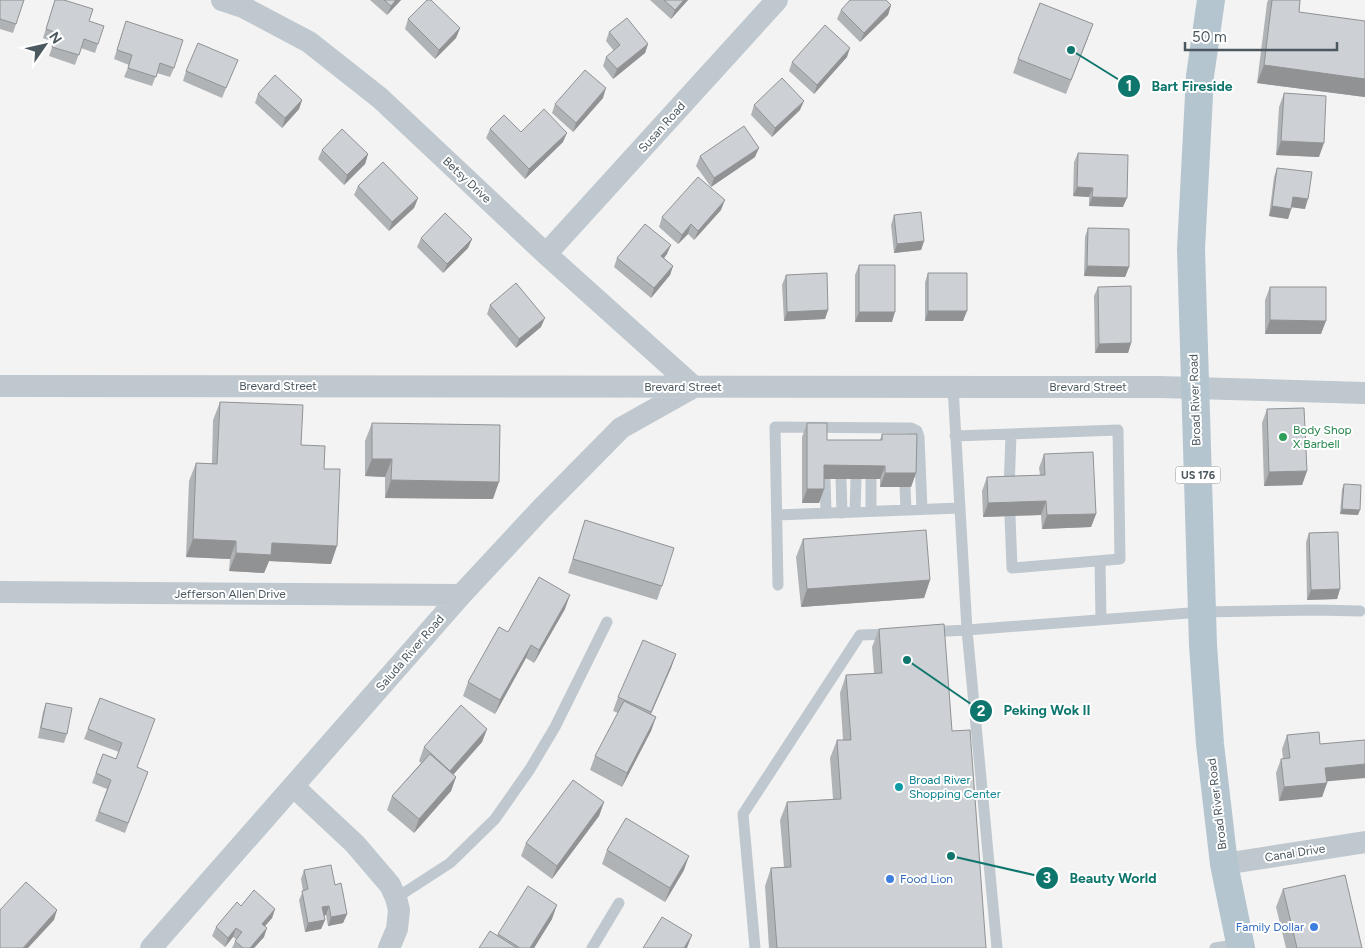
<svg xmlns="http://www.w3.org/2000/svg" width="1365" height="948" font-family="Figtree,sans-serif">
<rect width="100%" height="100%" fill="#f4f3f3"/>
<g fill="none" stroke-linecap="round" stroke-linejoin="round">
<!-- lane -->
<path stroke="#bfc8ce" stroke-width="11" d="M955,436l163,-6 2,129 -108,9 -2,-52
M825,479l1,34
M841,479l1,34
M871,479v32
M905,487l1,23
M1009,490l2,-55
M855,512l1,-33
M777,515l183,-7
M1100,562l1,57
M778,585l-3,-158 129,1h7l6,3 2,6 3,72
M929,632l38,-2 -14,-243
M396,898l54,-35 45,-44 35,-50 25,-42 52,-105
M592,948l27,-45
M755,948l-12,-134 117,-179 31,-1
M997,948l-30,-318 235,-18 113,-2 45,1
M1215,948l25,-4"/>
<!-- street -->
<path stroke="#bfc8ce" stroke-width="22" d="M546,254l231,-254
M0,386l1160,1 205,6
M0,592l461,3
M293,786l62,58 35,41 6,13 3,12 -2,19 -8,19
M1224,864l141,-22
M151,948l310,-353 80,-86 80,-81 73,-41 -148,-133 -166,-156 -71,-56 -66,-35 -21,-7"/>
<!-- primary -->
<path stroke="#b5c5cf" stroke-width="28" d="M1211,0l-11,76 -9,173 12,396 7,99 14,120 17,84"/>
</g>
<!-- wall -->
<path fill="#b0b3b6" d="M0,0l16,24 -3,9 -13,-4z
M55,0l34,21 9,23 -3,9 -14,-5 -6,17 -26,-9 5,-14 -11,-4z
M370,0h31l-14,15z
M650,0h38l-17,19z
M1268,0h32l-1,12 66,9v76l-108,-14 10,-80z
M891,5l-3,10 -28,27 -23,-23 4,-9z
M408,19l52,9 -4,10 -21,21 -30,-30z
M123,30l51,38 -4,9 -13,-4 -5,13 -28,-9 5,-12 -15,-6z
M609,32l39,12 -3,9 -32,26 -10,-13 3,-9 8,-6 -8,-10z
M1088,38l-22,56 -53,-21 5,-14z
M847,57l-33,37 -25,-23 3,-9z
M234,69l-12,29 -39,-17 3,-10z
M1284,93l35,64 -43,-2 3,-48z
M258,94l44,6 -3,9 -17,19 -27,-25z
M603,98l-30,34 -21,-19 3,-9z
M754,105l46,5 -28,27 -21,-22z
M490,129l31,3 42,10 -38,37 -39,-41z
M322,150l46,4 -3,10 -21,21 -26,-26z
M1078,153l45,54 -34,-1v-9l-16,-1 1,-34z
M700,156l55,1 -44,30 -15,-21z
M1277,168l28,41 -13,-2 -4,12 -19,-3 5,-39z
M358,186l60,12 -4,10 -25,23 -35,-36z
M721,210l-27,30 -6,-6 -10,10 -19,-17 3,-10z
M894,215l30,26 -3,9 -27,3 -3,-28z
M1088,228l41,39 -4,10 -41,-1 1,-39z
M421,238l51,1 -4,9 -25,25 -26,-26z
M667,254l-3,4 9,8 -3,9 -19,23 -37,-31 3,-9z
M859,265l33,57h-37v-47z
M928,273l35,48h-38v-39z
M786,275l42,35 -3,9 -41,2 -2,-36z
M1098,287l33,56 -3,10h-33l-1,-57z
M1270,287l51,47h-56v-34z
M490,305l51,22 -25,21 -29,-34z
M220,402l81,43 23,24 7,95 -62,-3 -5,12 -35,-2 1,-12 -44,-2 3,-76 7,-18h16l1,-43z
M1267,409l40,62 -5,14 -38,1 -2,-63z
M372,423l121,76 -108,-1v-21l-20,-1v-35z
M807,423l20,17h53l2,-6 34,39 -5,14h-31v-8h-56v10l-5,14h-17v-66z
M1044,454l52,60 -5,13 -49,2 -1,-14 -58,2 -1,-26 5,-14 53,-2 -1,-7z
M1344,484l14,31 -18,-1 2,-25z
M585,520l77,66 -5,14 -89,-27z
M1309,533l31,56 -3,10 -30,1 -1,-58z
M803,539l127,41 -6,18 -123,9 -5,-50z
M565,609l-31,54 -8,-5 -31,56 -32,-18 5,-14 40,-50z
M879,629l73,102 34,217h-217l-4,-62 6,-18 13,-1 -4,-47 7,-18 46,-3 -3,-41 7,-18h6l-3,-47 6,-18 28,-2 -2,-26z
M676,654l-5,14 -20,46 5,3 -5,14 -29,56 -32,-17 5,-14 23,-43 -5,-2 5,-14z
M100,698l37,69 11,5 -23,61 -30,-12 12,-32 -15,-6 11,-29 13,5 3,-7 -35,-13z
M46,703l21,31 -3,9 -26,-5 5,-26z
M487,729l-5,13 -29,33 3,2 -5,14 -37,42 -27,-23 5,-14 29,-33 -2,-2 5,-14z
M1287,735l33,9 7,39 -5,14 -43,4 -3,-28 5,-14h2l-1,-10z
M604,802l-5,14 -47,63 -31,-23 5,-13z
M607,850l77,20 -19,32 -63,-38z
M304,870l31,15 12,29 -4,9 -15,3 -2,-11 -2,1 1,4 -4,9 -16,3 -6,-32 4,-9 -2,-12z
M1283,889l79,59h-76l-10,-41z
M241,906l34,3 -3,9 -7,8 -1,11 -10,11h-22l4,-9 -3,-2 -8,10 -13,-11 4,-9z
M552,919l-18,29h-55l18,-13 1,-1z"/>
<!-- shaded-wall -->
<path fill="#909294" d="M396,0h5l-14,15 4,-9z
M684,0h4l-17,19 4,-9z
M891,5l-3,10 -28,27 4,-9z
M460,28l-4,10 -21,21 4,-9z
M648,44l-3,9 -32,26 4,-10z
M850,48l-3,9 -33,37 3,-9z
M1264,65l101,14v18l-108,-14z
M606,88l-3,10 -30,34 3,-9z
M302,100l-3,9 -17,19 3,-10z
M804,101l-4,9 -28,27 3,-9z
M567,133l-4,9 -38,37 4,-10z
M1281,141l43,2 -5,14 -43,-2z
M759,148l-4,9 -44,30 3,-9z
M368,154l-3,10 -21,21 3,-10z
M1077,187l16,1 -4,9 -16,-1z
M1092,197l35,1 -4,9 -34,-1z
M1293,197l15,2 -3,10 -15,-2z
M418,198l-4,10 -25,23 3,-9z
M725,200l-4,10 -27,30 4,-9z
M1272,206l19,3 -3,10 -19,-3z
M691,224l-3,10 -10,10 4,-9z
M472,239l-4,9 -25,25 4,-9z
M924,241l-3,9 -27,3 3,-9z
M671,245l-4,9 -9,11 3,-9z
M673,266l-3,9 -19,23 3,-10z
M1087,266l42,1 -4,10 -41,-1z
M828,310l-3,9 -41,2 3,-9z
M928,311h39l-4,10h-38z
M859,312h36l-3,10h-37z
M545,318l-4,9 -25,21 3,-9z
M1270,320l56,1 -5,13h-56z
M1131,343l-3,10h-33l4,-9z
M372,459h20l-7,18 -20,-1z
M824,465l61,1 -5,13h-61z
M1307,471l-5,14 -38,1 5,-14z
M885,473h31l-5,14h-31z
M391,480l108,2 -6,17 -108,-1z
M807,489h17l-5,14h-17z
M1046,501l-5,14 -58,2 5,-14z
M1342,509l18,1 -2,5 -18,-1z
M1096,514l-5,13 -49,2 5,-14z
M193,539l43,2 -6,18 -44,-2z
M272,543l65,3 -6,18 -62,-3 -5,12 -35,-2 7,-18z
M930,580l-6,18 -123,9 6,-18z
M1340,589l-3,10 -30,1 4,-10z
M570,595l-5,14 -31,54 5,-13z
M531,645l-5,13 -31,56 5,-14z
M676,654l-5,14 -25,57 5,-13z
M656,717l-5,14 -29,56 5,-14z
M487,729l-5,13 -37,42 5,-13z
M1365,764v14l-45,4 5,-14z
M456,777l-5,14 -37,42 5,-14z
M1327,783l-5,14 -43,4 5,-14z
M604,802l-5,14 -47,63 5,-13z
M689,856l-5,14 -19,32 5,-14z
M557,905l-5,14 -18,29h-4z
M329,906l-3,9 -7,2 3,-10z
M275,909l-3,9 -13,15 3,-9z
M57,910l-3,10 -26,28h-5z
M347,914l-4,9 -15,3 3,-9z
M325,920l-4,9 -16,3 3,-9z
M236,928l-3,9 -8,10 3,-9z
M267,928l-3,9 -10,11h-4z
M692,935l-5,13h-3z"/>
<!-- building -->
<path fill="#cdd0d4" stroke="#909294" d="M0,0h24l-8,24 -16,-5z
M55,0h9l29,9 -4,12 15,5 -6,18 -14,-5 -5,16 -27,-8 5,-14 -11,-4z
M384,0h12l-5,6z
M427,0h4l29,28 -21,22 -31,-31z
M664,0h20l-9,10z
M850,0h36l5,5 -27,28 -23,-23z
M1272,0h28l-1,12 66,9v58l-101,-14z
M1040,3l53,21 -22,56 -53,-21z
M627,18l21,26 -31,25 -11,-12 14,-12 -11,-13z
M126,21l57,19 -9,28 -14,-5 -4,14 -28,-9 4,-13 -15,-5z
M825,25l25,23 -33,37 -25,-23z
M198,43l40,17 -12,28 -40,-17z
M585,70l21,18 -30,35 -21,-19z
M275,75l27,25 -17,18 -27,-24z
M782,78l22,23 -29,27 -21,-23z
M1284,93l42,3 -2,47 -43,-2z
M544,109l23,24 -38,36 -39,-40 14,-14 17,17z
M744,126l15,22 -45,30 -14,-22z
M342,129l26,25 -21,21 -25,-25z
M1078,153l50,2 -1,43 -35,-1 1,-9 -16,-1z
M383,162l35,36 -26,24 -34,-36z
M1277,168l35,4 -4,27 -15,-2 -2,12 -19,-3z
M698,177l27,23 -27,31 -7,-7 -9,11 -20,-18z
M921,212l3,29 -27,3 -3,-29z
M445,213l27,26 -25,25 -26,-26z
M645,224l26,21 -10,11 12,10 -19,22 -37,-30z
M1088,228l41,1v38l-42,-1z
M859,265h36v47h-36z
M827,273l1,37 -41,2 -1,-37z
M928,273h39v38h-39z
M516,283l29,35 -26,21 -29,-34z
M1131,286v57l-32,1 -1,-57z
M1270,287h56v34l-56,-1z
M220,402l83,3 -2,40 24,1 -1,23h16l-3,77 -65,-3 -1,12 -35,-2v-12l-43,-2 3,-76 21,1z
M1304,408l3,63 -38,1 -2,-63z
M372,423l128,2 -1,57 -108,-2 1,-21h-20z
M807,423h20v17h55v-6h35l-1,39h-31v-7l-61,-1v24h-17z
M1093,452l3,62 -49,1 -1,-14 -58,2 -1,-26 58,-2 -1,-21z
M1344,484l17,1 -1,25 -18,-1z
M585,520l89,28 -12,38 -89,-27z
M926,530l4,50 -123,9 -4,-50z
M1338,532l2,57 -29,1 -2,-57z
M539,577l31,18 -31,55 -8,-5 -31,55 -32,-18 31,-55 9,5z
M944,624l8,107 18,-1 16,218h-209l-6,-80 20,-1 -4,-65 54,-3 -4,-59h14l-5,-65 36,-2 -3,-44z
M643,640l33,14 -25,58 -33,-15z
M100,698l55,21 -18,48 11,5 -20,51 -29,-11 12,-32 -15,-7 7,-19 13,5 6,-16 -34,-14z
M624,701l32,16 -29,56 -32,-17z
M46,703l26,5 -5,26 -26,-6z
M461,705l26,24 -37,42 -26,-24z
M1319,732l1,12 45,-4v24l-40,4 2,15 -43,4 -3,-28 9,-1 -3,-23z
M430,754l26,23 -37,42 -27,-23z
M573,780l31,22 -47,64 -31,-23z
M626,818l63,38 -19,32 -63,-38z
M331,865l4,20 6,-2 6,31 -16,3 -2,-11 -7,1 3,13 -17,3 -6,-32 6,-2 -4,-19z
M1345,875l17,73h-65l-14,-59z
M26,882l31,28 -34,38h-23v-38z
M528,886l29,19 -27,43h-10l-22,-14z
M254,890l21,19 -13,15 5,4 -17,20h-7l-8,-7 7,-9 -6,-4 -8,10 -12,-11 21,-25 4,4z
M662,917l30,18 -8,13h-41z
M490,931l27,17h-38z"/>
<!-- markers -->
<circle fill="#2e9e5b" stroke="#fff" stroke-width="2" cx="1283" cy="437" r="5"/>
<circle fill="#0f9aa8" stroke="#fff" stroke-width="2" cx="899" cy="787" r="5"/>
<g fill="#3f7fe0" stroke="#fff" stroke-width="2">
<circle cx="890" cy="879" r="5"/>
<circle cx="1314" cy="927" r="5"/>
</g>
<g text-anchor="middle" stroke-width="4" stroke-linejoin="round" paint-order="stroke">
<!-- shield labels -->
<rect fill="#fff" stroke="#818a8f" stroke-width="1" x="1175.5" y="466.5" width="45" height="17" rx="4"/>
<g font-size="11" font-weight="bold" fill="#4b585f">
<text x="1198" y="479">US 176</text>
</g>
<!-- street labels -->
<g font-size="12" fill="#4b585f" stroke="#fff">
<text transform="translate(662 127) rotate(-48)" y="4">Susan Road</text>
<text transform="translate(467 180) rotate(43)" y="4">Betsy Drive</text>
<text x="278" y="390">Brevard Street</text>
<text x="683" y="391">Brevard Street</text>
<text x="1088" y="391">Brevard Street</text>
<text transform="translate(1195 400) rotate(-92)" y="4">Broad River Road</text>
<text x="230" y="598">Jefferson Allen Drive</text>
<text transform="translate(410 653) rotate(-49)" y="4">Saluda River Road</text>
<text transform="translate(1217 804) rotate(-97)" y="4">Broad River Road</text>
<text transform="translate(1295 853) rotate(-9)" y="4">Canal Drive</text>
</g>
<!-- leisure labels -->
<g font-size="12" fill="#27864d" stroke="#fff" text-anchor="start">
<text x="1293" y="434">Body Shop<tspan x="1293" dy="14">X Barbell</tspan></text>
</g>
<!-- culture labels -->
<g font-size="12" fill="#0d838f" stroke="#fff" text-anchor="start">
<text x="909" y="784">Broad River<tspan x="909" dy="14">Shopping Center</tspan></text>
</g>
<!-- shop labels -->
<g font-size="12" fill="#366cbe" stroke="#fff" text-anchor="start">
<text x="900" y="883">Food Lion</text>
<text x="1304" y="931" text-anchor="end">Family Dollar</text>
</g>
</g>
<!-- callouts -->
<path fill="none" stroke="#0f766e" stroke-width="2" d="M1071 50L1129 86M907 660L981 711M951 856L1047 878"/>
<g fill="#0f766e" stroke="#fff" stroke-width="2">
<circle cx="1071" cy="50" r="5"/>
<circle cx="907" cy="660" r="5"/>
<circle cx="951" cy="856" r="5"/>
<circle cx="1129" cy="86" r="12"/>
<circle cx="981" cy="711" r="12"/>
<circle cx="1047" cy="878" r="12"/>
</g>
<g font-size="15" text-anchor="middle" font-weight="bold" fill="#fff">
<text x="1129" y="91">1</text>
<text x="981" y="716">2</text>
<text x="1047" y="883">3</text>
</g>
<g font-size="14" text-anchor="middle" font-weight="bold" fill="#0f766e" stroke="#fff" stroke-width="4" stroke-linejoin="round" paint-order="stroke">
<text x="1192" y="91">Bart Fireside</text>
<text x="1047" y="715">Peking Wok II</text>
<text x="1113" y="883">Beauty World</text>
</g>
<!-- north arrow -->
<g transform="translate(45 45) rotate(56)" stroke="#ffffff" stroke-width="4" paint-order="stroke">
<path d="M0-4L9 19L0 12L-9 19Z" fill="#4b585f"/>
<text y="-8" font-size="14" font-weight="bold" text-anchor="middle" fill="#4b585f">N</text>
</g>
<!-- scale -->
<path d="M1185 42v8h152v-8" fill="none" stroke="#4b585f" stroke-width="2.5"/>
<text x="1192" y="42" font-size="15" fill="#4b585f" stroke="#ffffff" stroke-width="4" paint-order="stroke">50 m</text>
</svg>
